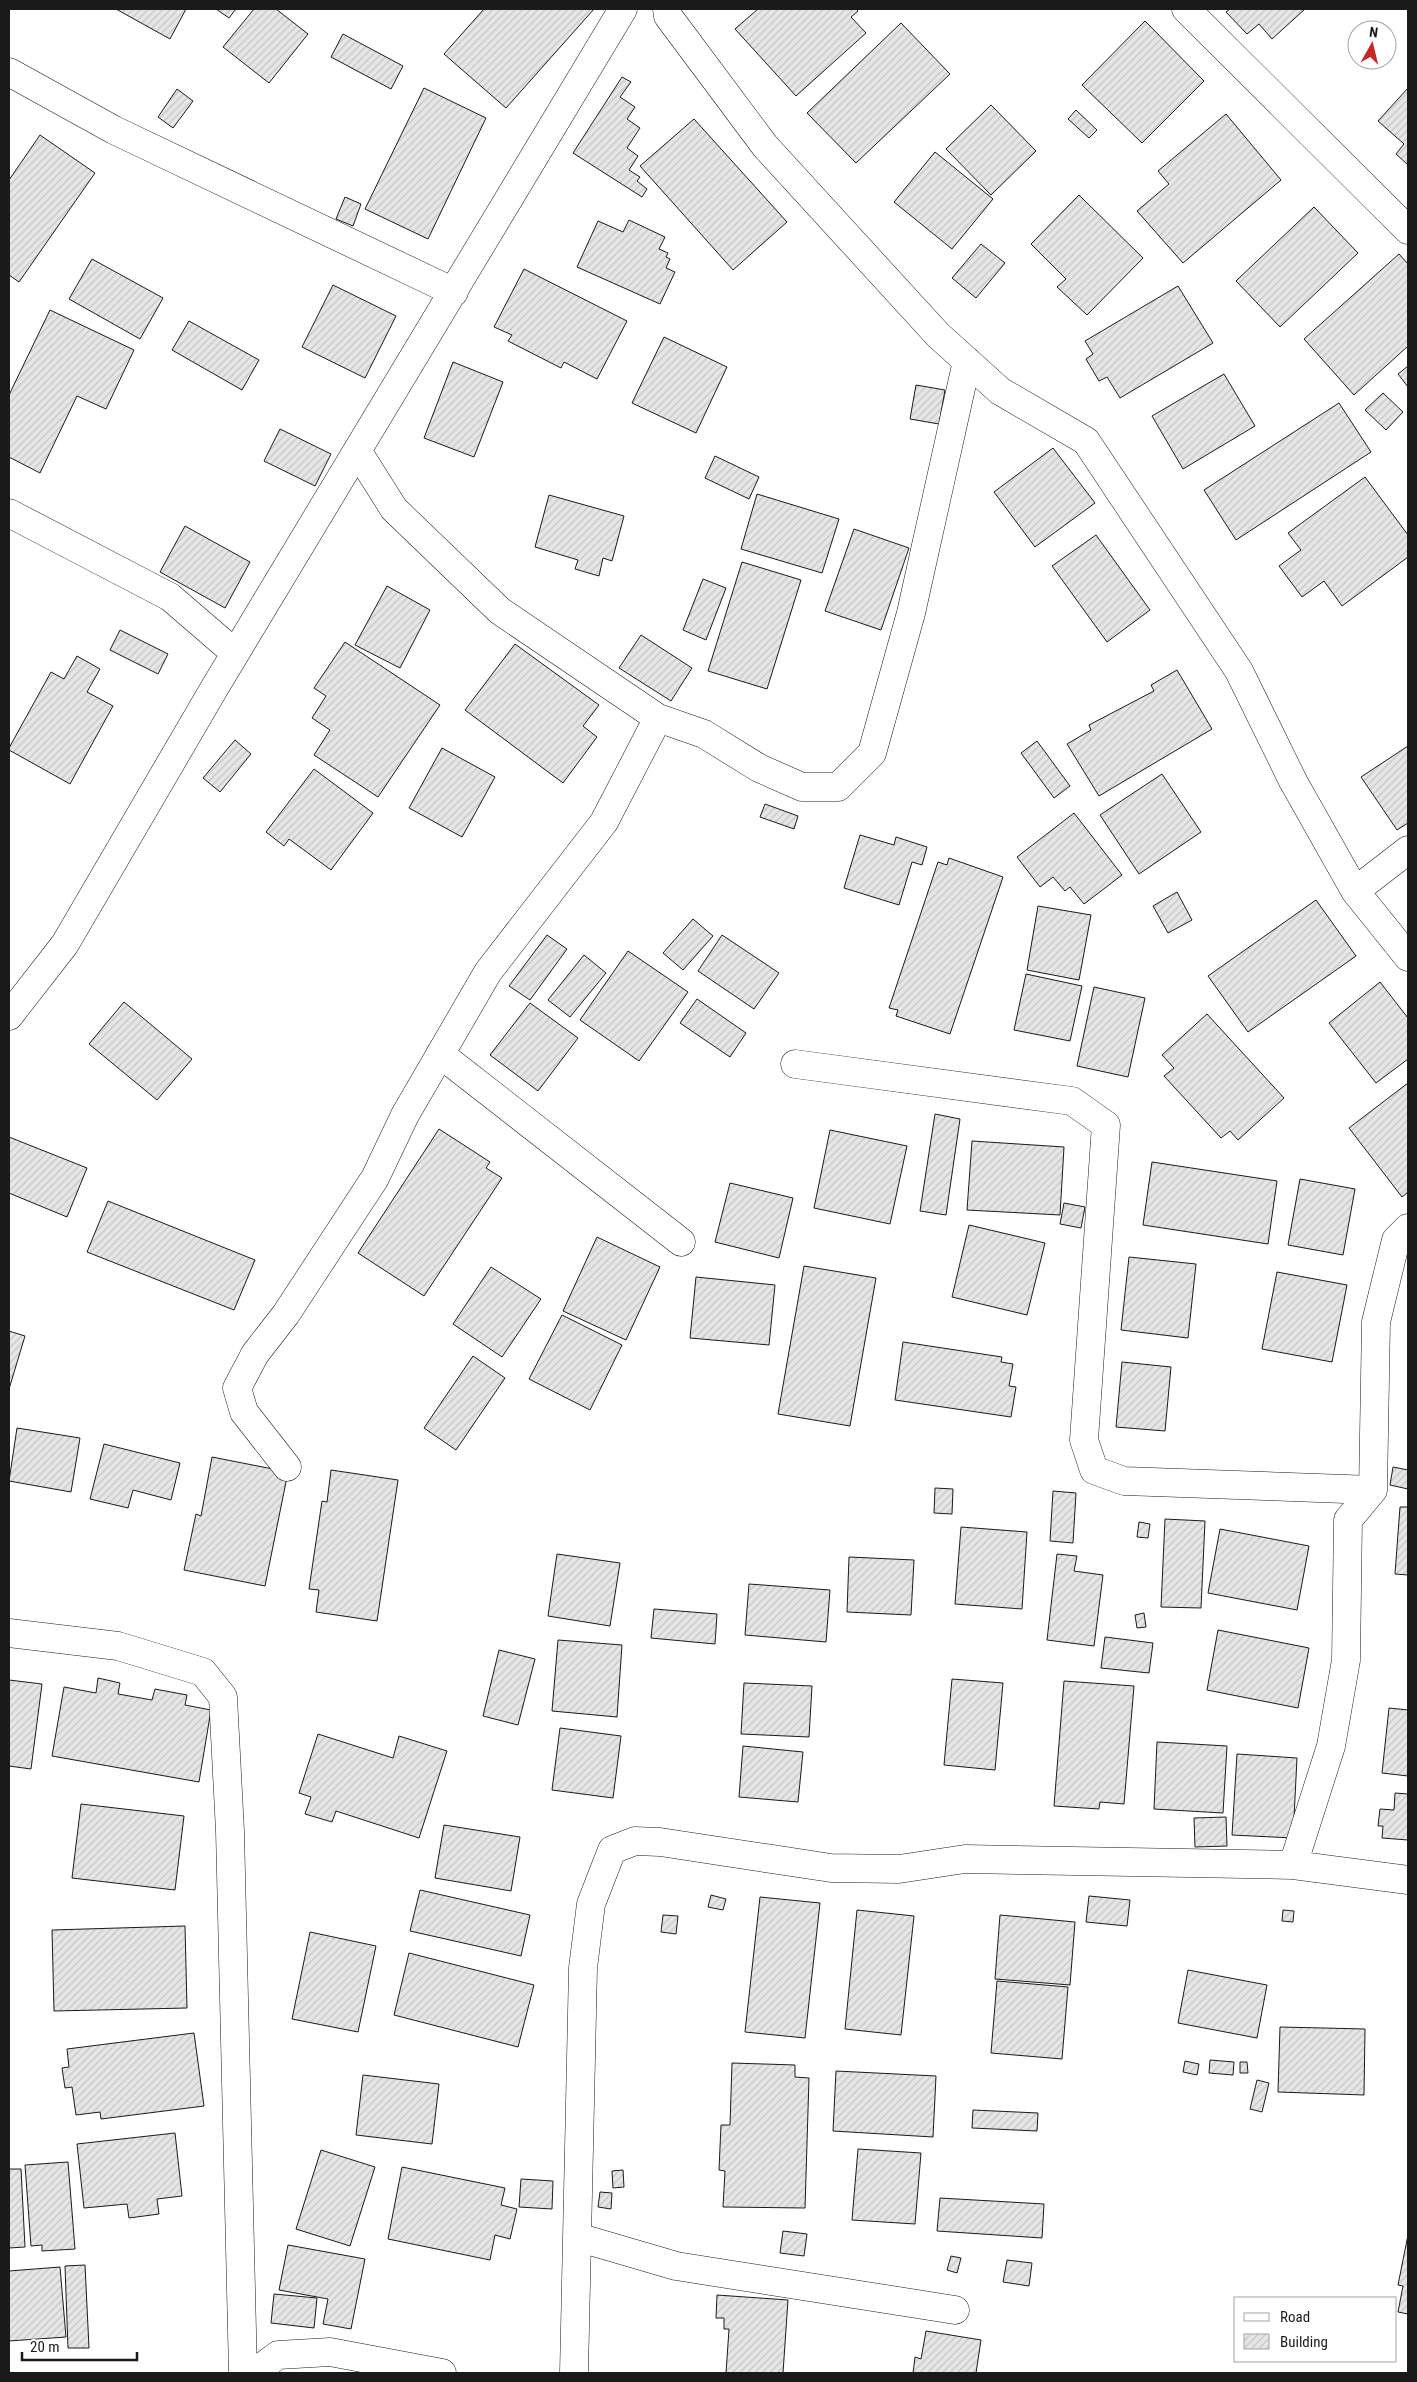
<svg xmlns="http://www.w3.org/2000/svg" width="1417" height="2382" font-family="'Roboto Condensed',sans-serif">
<defs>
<pattern id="building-hatch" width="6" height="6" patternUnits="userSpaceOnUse" patternTransform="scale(1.25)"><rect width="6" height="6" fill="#e6e6e6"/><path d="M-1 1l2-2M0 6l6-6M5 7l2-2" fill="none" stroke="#c5c5c5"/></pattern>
</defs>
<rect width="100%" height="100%" fill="#fff"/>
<!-- building -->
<path fill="url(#building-hatch)" stroke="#1a1a1a" d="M116,9h70l-16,30z
M216,9h20l-7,9z
M254,9h22l32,25 -39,49 -46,-36z
M484,9h110l-88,99 -62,-54z
M758,9h98l2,2 -7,6 15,16 -70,63 -61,-67z
M1230,9h75l-33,30 -13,-15 -12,10 -21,-22z
M1145,21l59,60 -62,62 -60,-58z
M901,23l49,51 -94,89 -49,-50z
M343,34l60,32 -12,23 -60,-32z
M622,77l9,5 -11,15 15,10 -8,12 13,9 -13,20 11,8 -9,14 11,7 -3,4 10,8 -5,8 -69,-44z
M424,88l62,30 -58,121 -63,-30z
M1408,88v77l-12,-11 8,-10 -26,-23z
M177,89l16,12 -20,27 -15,-11z
M991,105l45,46 -45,44 -45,-46z
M1076,110l21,20 -8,8 -21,-19z
M1226,114l55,66 -98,83 -46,-52 32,-27 -11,-13z
M694,119l93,103 -54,48 -93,-104z
M40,135l55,38 -76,109 -10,-7v-95z
M935,152l58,47 -41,50 -58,-47z
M1079,195l64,63 -56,57 -30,-28 9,-8 -35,-35z
M345,197l16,7 -8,22 -17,-7z
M1314,207l44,46 -78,74 -44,-46z
M629,220l36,17 -6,12 9,4 -2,4 4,2 -4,9 9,4 -15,32 -83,-37 21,-46 25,11z
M981,244l24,19 -29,35 -24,-20z
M1399,254l9,10v82l-54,49 -50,-56z
M92,259l71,39 -23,41 -71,-40z
M524,269l103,52 -30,58 -33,-17 -3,6 -53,-27 4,-6 -18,-8z
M333,285l63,31 -31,62 -63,-31z
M1178,286l35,57 -93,55 -13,-21 -8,4 -13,-22 7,-5 -8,-13z
M50,310l84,40 -28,59 -29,-13 -37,77 -31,-16v-62z
M189,321l70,39 -17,30 -70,-40z
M664,337l63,30 -31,66 -64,-30z
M453,362l50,20 -29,75 -50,-19z
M1408,366v21l-10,-13z
M1224,374l31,52 -72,43 -31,-53z
M916,385l29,5 -6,34 -29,-5z
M1383,393l20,19 -17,18 -21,-20z
M1339,403l32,49 -135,88 -32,-50z
M280,429l51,25 -16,32 -51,-25z
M1053,448l42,55 -60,44 -41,-55z
M715,456l44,21 -10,22 -44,-21z
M1365,477l43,58v22l-66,49 -18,-25 -22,16 -23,-31 22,-16 -13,-17z
M757,494l82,25 -17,54 -81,-24z
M549,495l75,21 -12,45 -9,-3 -4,18 -24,-7 3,-9 -43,-13z
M185,526l65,36 -25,46 -65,-36z
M854,529l55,19 -28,82 -56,-19z
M1096,535l54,75 -43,32 -55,-76z
M742,562l59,18 -34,109 -59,-18z
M703,579l23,9 -20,52 -23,-10z
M387,586l43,24 -30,58 -45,-23z
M120,630l48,24 -10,20 -48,-24z
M641,635l51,33 -21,33 -52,-33z
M345,642l95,63 -62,92 -64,-42 16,-25 -18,-12 14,-22 -12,-8z
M515,644l84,61 -16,21 14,11 -34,46 -98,-73z
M77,656l23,13 -13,23 26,14 -43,78 -61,-34v-2l42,-76 13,7z
M1177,670l35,59 -113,67 -32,-52 24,-14 -2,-5 65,-34 -3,-6z
M235,740l16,14 -31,38 -17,-14z
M1037,741l33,45 -16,12 -33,-45z
M1408,746v77l-11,7 -36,-53z
M442,748l53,29 -33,60 -53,-29z
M314,769l59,44 -42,57 -42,-31 -5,7 -18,-14z
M1162,774l39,58 -62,42 -39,-59z
M765,804l33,12 -4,13 -34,-12z
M1074,813l48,62 -38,29 -14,-17 -5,4 -12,-14 -13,10 -23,-30z
M860,835l34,10 2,-8 31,10 -5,18 -10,-3 -13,43 -55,-17z
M949,858l54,19 -53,157 -54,-18 2,-6 -9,-2 49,-146 9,3z
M1177,892l15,28 -24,13 -15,-27z
M1316,900l40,56 -108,76 -40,-56z
M1038,906l53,9 -12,65 -52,-10z
M693,919l20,17 -30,34 -20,-17z
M547,935l20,14 -37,51 -21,-14z
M722,935l57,38 -25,36 -56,-38z
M628,951l60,41 -49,69 -59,-41z
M584,955l22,18 -36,44 -22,-17z
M1026,974l56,12 -12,55 -56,-11z
M1380,982l28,36v41l-32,24 -47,-60z
M1094,987l51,11 -17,79 -51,-11z
M697,999l49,34 -16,24 -50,-34z
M124,1002l68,57 -35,41 -68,-56z
M530,1003l48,35 -40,53 -48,-36z
M1207,1014l77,84 -46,42 -8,-9 -9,7 -57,-62 10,-8 -12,-13z
M1408,1083v109l-6,5 -53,-69z
M935,1114l25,5 -14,96 -26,-4z
M439,1129l51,33 -4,6 16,10 -78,118 -66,-43z
M830,1130l77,16 -17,78 -76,-16z
M9,1137l78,31 -20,49 -58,-24z
M972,1141l92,6 -4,68 -93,-5z
M1152,1162l125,19 -9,63 -125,-19z
M1300,1179l55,10 -12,66 -55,-10z
M730,1183l63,15 -14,60 -64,-16z
M108,1201l147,59 -21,50 -147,-58z
M1064,1203l21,4 -4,21 -21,-4z
M969,1225l76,18 -18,72 -75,-18z
M597,1237l63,30 -34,73 -63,-29z
M1129,1257l67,7 -8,74 -67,-8z
M804,1266l72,12 -26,148 -72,-12z
M491,1267l50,32 -39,58 -49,-33z
M1277,1272l70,13 -15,77 -70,-13z
M696,1277l79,8 -6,60 -79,-7z
M562,1315l60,30 -32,65 -61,-31z
M9,1331l16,5 -16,53z
M903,1342l99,15 -1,5 12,2 -4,22 7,1 -5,30 -116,-17z
M473,1356l32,22 -49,72 -32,-22z
M1122,1362l49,5 -6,64 -49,-4z
M17,1428l63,10 -9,54 -62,-11z
M104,1444l76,19 -9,37 -38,-10 -5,18 -38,-9z
M212,1457l76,15 -23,114 -81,-16 12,-56 5,2z
M1393,1467l15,3v19l-18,-4z
M331,1470l67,10 -21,141 -61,-9 3,-22 -10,-1 13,-88 5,1z
M935,1488l18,1 -1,25 -18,-1z
M1053,1491l23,2 -3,50 -23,-2z
M1400,1507h8v68l-13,-1z
M1165,1519l40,2 -4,87 -40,-1z
M1139,1522l11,2 -2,14 -11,-1z
M961,1527l66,5 -5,77 -67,-5z
M1220,1529l89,17 -12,64 -89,-17z
M557,1554l63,9 -10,63 -62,-10z
M1057,1554l20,2 -3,15 29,4 -9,71 -47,-6z
M849,1557l65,3 -3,55 -64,-3z
M749,1584l81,6 -4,52 -81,-7z
M654,1609l63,5 -2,30 -64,-6z
M1144,1613l2,14 -9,1 -2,-13z
M1218,1630l91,18 -11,60 -91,-18z
M1105,1637l48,6 -4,30 -48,-5z
M558,1640l64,5 -5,72 -65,-6z
M499,1650l36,9 -17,66 -35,-9z
M98,1678l22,5 -2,11 34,6 3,-11 32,6 -2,10 26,5 -12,72 -147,-26 12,-69 32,6z
M952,1679l51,4 -8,87 -51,-5z
M9,1680l33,4 -11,85 -22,-3z
M1064,1681l70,5 -10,118 -24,-2 -1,7 -45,-3z
M744,1683l68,3 -3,51 -68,-3z
M1389,1708l19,2v66l-26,-3z
M560,1728l61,8 -8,62 -61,-8z
M318,1734l75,24 6,-22 48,15 -28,87 -83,-27 -4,11 -27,-8 6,-17 -12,-4z
M1157,1742l70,4 -4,67 -69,-4z
M743,1746l60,6 -5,50 -59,-5z
M1237,1754l60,4 -4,80 -61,-3z
M1395,1793l13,1v46l-26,-2 1,-12h-5l2,-17 14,1z
M81,1804l103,12 -9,74 -103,-12z
M1226,1817l1,29 -32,1 -1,-29z
M444,1825l76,12 -9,54 -76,-13z
M420,1890l110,25 -9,41 -111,-25z
M711,1895l15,4 -3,11 -15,-3z
M1089,1896l41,4 -3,26 -41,-4z
M760,1897l60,6 -15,135 -60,-6z
M857,1910l57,6 -13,119 -56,-6z
M1283,1910l11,1 -1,11 -11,-1z
M663,1915l15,1 -2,18 -15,-2z
M1000,1915l75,7 -5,63 -75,-6z
M185,1926l2,82 -133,3 -2,-81z
M310,1932l66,14 -18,86 -66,-13z
M409,1953l125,32 -16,62 -124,-32z
M1188,1970l79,15 -10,53 -79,-15z
M997,1981l71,6 -6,72 -71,-6z
M1280,2027l85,2 -1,66 -86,-3z
M194,2033l10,73 -103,13 -1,-7 -24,3 -4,-28 -7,1 -3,-20 7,-1 -2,-18z
M1210,2060l24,2 -1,13 -24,-2z
M1185,2061l14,3 -2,11 -14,-3z
M1240,2062h7l1,11h-8z
M732,2063l63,2v12l14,1 -4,130 -82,-1 2,-36 -6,-1 2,-45h9z
M836,2071l100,5 -3,61 -100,-6z
M363,2075l76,9 -7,60 -76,-9z
M1257,2080l12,3 -7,29 -12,-3z
M973,2110l65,3 -1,18 -65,-3z
M175,2133l7,63 -25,3 2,15 -30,4 -2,-14 -43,4 -7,-64z
M858,2149l63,4 -6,71 -63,-4z
M321,2150l54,17 -25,79 -54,-17z
M68,2162l7,87 -33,2v-6l-11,1 -6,-81z
M402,2167l103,21 -4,17 16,4 -7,30 -15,-4 -5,25 -102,-21z
M9,2169h12l4,78 -16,1z
M623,2170l1,17 -11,1 -1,-17z
M521,2179l32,2 -1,28 -33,-2z
M600,2192l12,1 -1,16 -13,-2z
M940,2198l104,6 -2,34 -105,-7z
M783,2231l24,3 -3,22 -24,-3z
M1408,2235v79l-10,-2 5,-26 -5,-1z
M288,2245l77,14 -14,70 -28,-5 5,-25 -49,-9z
M951,2256l10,2 -4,15 -10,-3z
M1007,2260l25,3 -3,23 -26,-4z
M85,2265l4,83h-21l-3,-82z
M60,2267l6,70 -57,4v-70z
M274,2294l43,4 -3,30 -43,-5z
M717,2295l71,5 -5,73h-57l3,-44h-5v-11h-8z
M926,2331l55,9 -5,33h-63l2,-16 6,2z"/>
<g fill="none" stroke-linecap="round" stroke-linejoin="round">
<!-- street casing -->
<g stroke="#1a1a1a" stroke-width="29">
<path id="street" d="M667,9l1,7 97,130 173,189 62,56 86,50 153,230 54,110 62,110 53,66
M1186,9l222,221
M9,72l105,58 340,162
M358,452l36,57 106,102 158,107 46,16 55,34 43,19h36l34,-34 39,-140 56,-252
M9,513l161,84 65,56
M1355,891l53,-41
M9,1016l56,-72 150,-257 408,-678
M440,1054l241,188
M795,1064l277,37 34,24 -22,315 10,30 30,11 249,9
M287,1467l-43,-55 -7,-24 18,-34 31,-40 89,-136 30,-63 83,-143 116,-150 54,-104
M9,1633l109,13 85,26 20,25 7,134 13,542
M1293,1865l38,-119 15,-86 2,-140 25,-30 3,-168 20,-82 12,-12
M577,2237l99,29 279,44
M254,2373l24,-18 52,-3 112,21
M574,2373l9,-405 8,-64 21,-54 23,-9 25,1 171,26 68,1 66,-10 328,6 115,15"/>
</g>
<!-- street -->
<use href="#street" stroke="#fff" stroke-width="28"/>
</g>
<!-- border -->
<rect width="1417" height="2382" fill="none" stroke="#1a1a1a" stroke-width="20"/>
<!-- legend -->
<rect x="1234" y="2297" width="162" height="65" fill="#ffffff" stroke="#a3a3a3"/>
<rect x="1244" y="2313" width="25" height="8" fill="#ffffff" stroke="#a3a3a3"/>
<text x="1280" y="2322" font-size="15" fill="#1a1a1a">Road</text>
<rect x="1244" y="2334" width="25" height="15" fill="url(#building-hatch)" stroke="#a3a3a3"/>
<text x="1280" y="2347" font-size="15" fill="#1a1a1a">Building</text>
<!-- north arrow -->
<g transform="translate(1372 45) rotate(8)"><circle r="24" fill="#ffffff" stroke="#a3a3a3"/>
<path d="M0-4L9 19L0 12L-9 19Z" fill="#c62828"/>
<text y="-8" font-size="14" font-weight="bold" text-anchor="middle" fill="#1a1a1a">N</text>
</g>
<!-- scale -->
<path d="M22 2352v8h115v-8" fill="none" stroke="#1a1a1a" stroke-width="2.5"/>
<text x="30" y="2352" font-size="15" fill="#1a1a1a" stroke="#ffffff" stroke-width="4" paint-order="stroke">20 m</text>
</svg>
